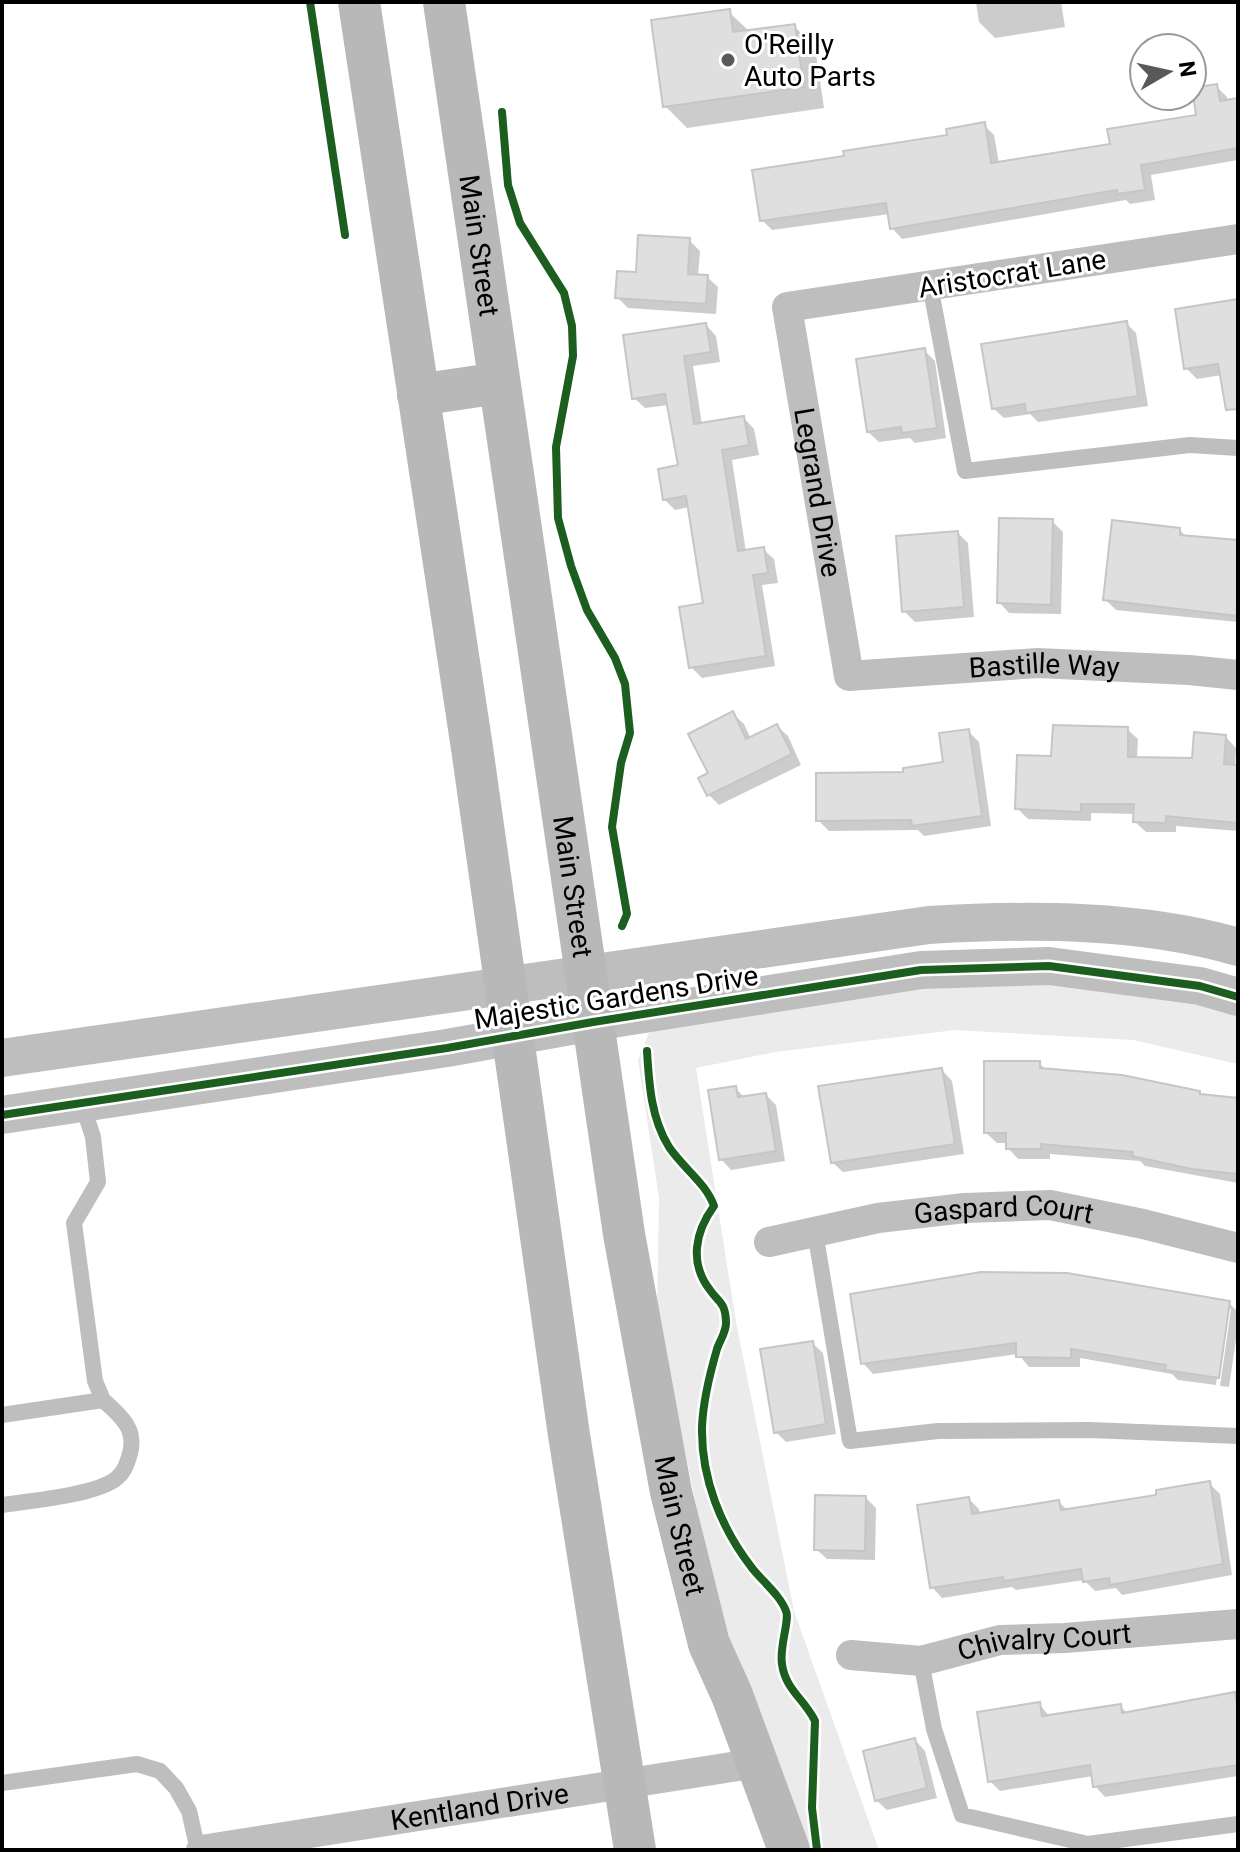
<svg xmlns="http://www.w3.org/2000/svg" width="1240" height="1852" font-family="Roboto,sans-serif">
<rect width="100%" height="100%" fill="#fff"/>
<!-- green -->
<path fill="#ebebeb" d="M1020,982l161,17 57,15v50l-105,-24 -178,-10 -180,22 -79,16 40,254 58,289 85,239h-80l-55,-151 -37,-140 -50,-245 2,-116 -21,-138 15,-37 266,-37z"/>
<!-- shadow -->
<path fill="#0003" d="M976,2h85l4,25 -70,11 -16,-16z
M729,12l21,20 44,-6 21,21 9,61 -137,20 -22,-22z
M1216,86l11,11 1,5 10,-2v60l-87,15 4,25 -25,4 -4,-4 -224,39 -10,-11 -2,-14 -118,16 -10,-10 84,-62 104,-22 34,-11 10,10 5,28 113,-18 87,-29z
M689,240l11,11 -2,25 9,1 11,10 -2,27 -88,-6 -11,-11 20,-23z
M1238,302v93l-16,-20 -25,4 -11,-11z
M1126,323l10,10 12,73 -110,16 -8,-8 -26,4 -11,-10z
M706,325l10,11 4,26 -27,4 9,59 42,-7 10,11 5,26 -27,5 14,92 17,-3 11,10 4,24 -16,2 13,81 -73,12 -11,-11 14,-62 -16,-98 -14,3 -11,-11 16,-32 -11,-62 -24,3 -11,-10z
M924,350l11,11 11,77 -31,5 -5,-5 -31,4 -11,-10z
M1052,521l11,11 -2,82 -52,-1 -10,-11z
M1180,530l7,8 51,4v80l-122,-12 -11,-11z
M958,533l10,10 6,74 -59,5 -11,-11z
M733,714l11,10 7,15 26,-13 11,10 13,29 -82,40 -10,-10 1,-21z
M1127,729l11,10 -1,20 57,1 32,-23 10,11 -1,18 3,1v64l-62,-5v6h-30l-11,-10 1,-8 -45,-1v8l-63,-2 -11,-11 36,-50z
M968,731l11,11 12,84 -67,10 -6,-6 -89,1 -11,-11 88,-46 39,-10z
M1039,1063l8,8 191,29v83l-93,-17 -5,-5 -90,-7v5h-32l-10,-11v-5h-11l-11,-10z
M942,1070l10,11 12,73 -121,18 -11,-10z
M735,1088l10,10 21,-3 10,10 9,56 -54,9 -10,-11z
M1229,1303l9,9v14l-9,61 -9,-1 11,-77h-4l-11,76 -38,-5 -6,-6 -92,-16v9h-51l-11,-13 -145,20 -10,-11z
M812,1343l11,10 13,81 -50,8 -10,-10z
M1209,1483l11,11 12,81 -110,20 -6,-7 -21,3 -11,-11 -68,10 -4,-3 -70,11 -10,-11 37,-88 10,10 1,5 79,-12 9,9 91,-15z
M866,1498l10,10 -1,52 -48,-1 -11,-10z
M1234,1694l4,4v78l-133,21 -10,-11 -2,-10 -93,15 -10,-10 49,-77 11,13 70,-11 8,8z
M915,1740l10,11 12,47 -50,12 -11,-10z"/>
<!-- building -->
<path fill="#dfdfdf" stroke="#c6c6c6" stroke-width="2" d="M730,9l3,23 62,-8 9,63 -141,20 -12,-87z
M1217,84l3,17 18,-3v50l-97,17 4,25 -28,4v-4l-227,39 -4,-26 -126,18 -8,-51 92,-14 -1,-5 104,-16 -1,-6 39,-7 6,41 119,-19 -3,-15 89,-14 -4,-27z
M638,235l52,3 -2,36 20,1 -2,29 -91,-6 2,-27 19,1z
M1238,299v110l-12,1 -8,-46 -34,5 -9,-60z
M1127,321l11,75 -112,17 -1,-9 -33,5 -11,-65z
M706,323l5,29 -27,4 10,68 50,-8 5,29 -27,5 16,101 26,-4 4,26 -15,2 13,81 -77,12 -10,-61 24,-4 -17,-107 -23,4 -5,-31 20,-4 -13,-71 -33,5 -9,-64z
M925,348l12,80 -35,5 -1,-6 -34,5 -11,-73z
M999,518l54,1 -2,86 -54,-2z
M1112,520l68,8v7l58,5v76l-135,-16z
M958,531l6,76 -62,5 -6,-76z
M733,711l13,28 31,-15 15,30 -85,42 -9,-18 10,-5 -20,-39z
M1053,725l75,2v30l64,1 2,-26 32,3 -2,29 14,1v58l-72,-7v7l-33,-1 1,-18h-53v8l-66,-3 2,-54 34,1z
M969,729l13,87 -70,10 -1,-6 -95,1v-48l87,-1v-4l40,-6 -4,-29z
M984,1061h56v7l82,7 78,16v3l38,4v76l-46,-5 -60,-13 1,-4 -92,-8v5h-35v-16h-22z
M942,1068l13,76 -124,19 -13,-77z
M736,1086l2,11 28,-4 10,58 -57,9 -11,-70z
M981,1272l86,1 163,28 -11,77 -54,-8 1,-5 -95,-16v9l-55,-1v-14l-155,21 -11,-70z
M813,1341l13,83 -52,9 -14,-84z
M1210,1481l13,83 -113,21 -1,-7 -26,4 -2,-13 -77,12 -1,-4 -73,11 -13,-83 52,-8 3,17 87,-14 2,10 95,-15v-5z
M815,1495l51,1 -1,55 -51,-1z
M1235,1692l3,19v54l-145,22 -3,-22 -102,17 -11,-70 63,-10 2,14 79,-12 1,9z
M915,1738l12,50 -52,13 -12,-50z"/>
<g fill="none" stroke-linecap="round" stroke-linejoin="round">
<!-- service -->
<path stroke="#bebebe" stroke-width="16" d="M930,285l35,186 225,-26 48,3
M82,1103l11,34 5,45 -24,41 21,158 8,19
M815,1232l35,209 88,-10 152,-1 148,6
M2,1415l101,-15c19,17 35,30 26,57 -3,9 -5,15 -12,21 -20,17 -88,23 -115,27
M921,1661l13,68 28,86 126,29 150,-20
M2,1783l135,-19 23,7 16,17 13,23 9,39"/>
<!-- minor -->
<g stroke="#bebebe" stroke-width="30">
<path id="s1" d="M1238,239l-451,68 62,369 189,-13 151,7 49,5"/>
<path id="s2" d="M769,1242l109,-24 87,-10 85,-3 93,19 95,24"/>
<path id="s3" d="M851,1655l70,6 79,-21 65,-2 173,-14"/>
<path id="s4" d="M201,1850l556,-87"/>
</g>
<!-- tertiary -->
<path stroke="#bebebe" stroke-width="38" d="M2,1058l927,-133c100,-6 213,-6 309,22
M2,1115l445,-67 146,-26 328,-52 128,-4 151,20 38,11"/>
<!-- secondary -->
<g stroke="#b8b8b8" stroke-width="42">
<path d="M359,2l113,746 97,687 66,415"/>
<path id="s5" d="M444,2l180,1232 47,258 38,152 23,51 57,155"/>
<path d="M418,395l81,-12"/>
</g>
<!-- cycleway casing -->
<g stroke="#fff" stroke-width="13">
<path id="cycleway" d="M310,2l35,233
M502,112l6,73 12,38 44,70 8,33 1,30 -17,91 2,71 13,48 16,44 28,48 10,26 5,49 -9,30 -9,64 15,87 -5,12
M647,1051c2,33 4,67 22,96 14,21 37,36 45,59 -19,26 -25,57 -4,84 9,13 15,12 16,31 1,10 -6,19 -9,28 -7,24 -14,53 -15,78 -1,51 19,101 50,141 11,14 28,27 34,43 4,9 -7,36 -4,53 3,25 23,36 33,57l-3,87 5,42
M2,1115l445,-67 146,-26 328,-52 128,-4 151,20 38,11"/>
</g>
<!-- cycleway -->
<use href="#cycleway" stroke="#1b5e20" stroke-width="8"/>
</g>
<!-- markers -->
<circle fill="#595959" stroke="#fff" stroke-width="3" cx="728" cy="60" r="8"/>
<g text-anchor="middle" stroke-width="6" stroke-linejoin="round" paint-order="stroke">
<!-- poi labels -->
<g font-size="28" fill="#000" stroke="#fff" text-anchor="start">
<text x="744" y="54">O'Reilly<tspan x="744" dy="32">Auto Parts</tspan></text>
</g>
<!-- street labels -->
<g font-size="28" fill="#000" stroke="#fff">
<text dy="10" stroke="none"><textPath href="#s5" startOffset="246">Main Street</textPath></text>
<text transform="translate(1012 273) rotate(-9)" y="10">Aristocrat Lane</text>
<text dy="10" stroke="none"><textPath href="#s1" startOffset="644">Legrand Drive</textPath></text>
<text dy="10" stroke="none"><textPath href="#s1" startOffset="1026">Bastille Way</textPath></text>
<text dy="10" stroke="none"><textPath href="#s5" startOffset="894">Main Street</textPath></text>
<text transform="translate(616 997) rotate(-9)" y="10">Majestic Gardens Drive</text>
<text dy="10" stroke="none"><textPath href="#s2" startOffset="238">Gaspard Court</textPath></text>
<text dy="10" stroke="none"><textPath href="#s5" startOffset="1542">Main Street</textPath></text>
<text dy="10" stroke="none"><textPath href="#s3" startOffset="196">Chivalry Court</textPath></text>
<text dy="10" stroke="none"><textPath href="#s4" startOffset="282">Kentland Drive</textPath></text>
</g>
</g>
<!-- border -->
<rect width="1240" height="1852" fill="none" stroke="#000000" stroke-width="8"/>
<!-- north arrow -->
<g transform="translate(1168 72) rotate(81)"><circle r="38" fill="#ffffff" stroke="#999999" stroke-width="2"/>
<path d="M0-6L14 30L0 20L-14 30Z" fill="#595959"/>
<text y="-12" font-size="22" font-weight="bold" text-anchor="middle" fill="#000000">N</text>
</g>
</svg>
